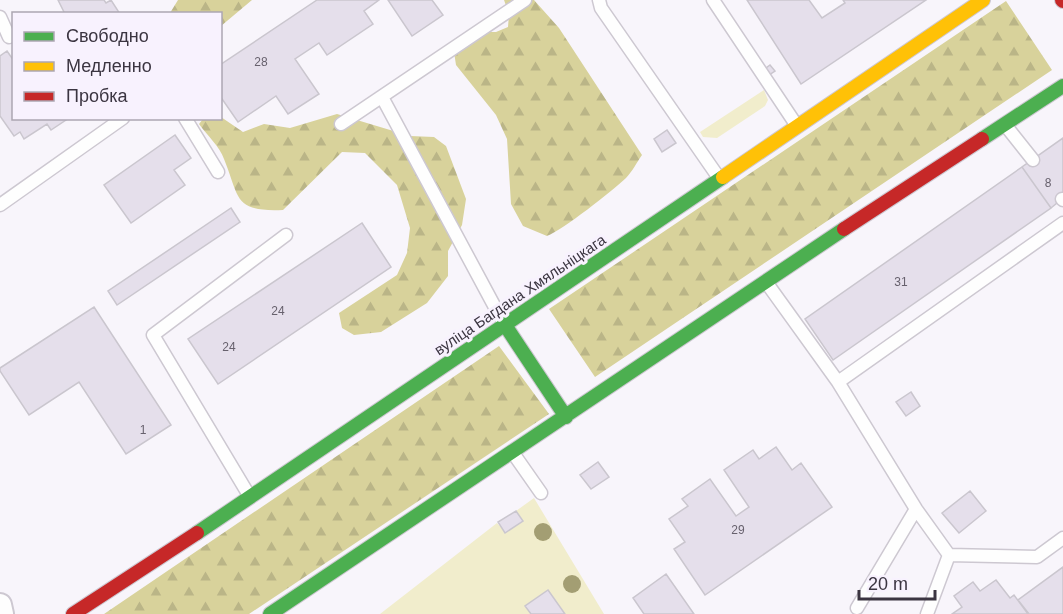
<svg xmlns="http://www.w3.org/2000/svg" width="1063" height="614" font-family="Helvetica,sans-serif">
<defs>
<pattern id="forest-firs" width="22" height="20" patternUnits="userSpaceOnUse" patternTransform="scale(1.5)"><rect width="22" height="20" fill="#d8d29b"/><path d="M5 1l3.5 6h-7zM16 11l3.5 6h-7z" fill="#bab587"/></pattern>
</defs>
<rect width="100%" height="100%" fill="#f8f5fb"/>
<!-- grass -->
<path fill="#f1edcc" d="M764,90l4,10 -3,6 -48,32 -14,-1 -3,-5z
M534,498l70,116h-39l-39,-7 5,7h-151l117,-91 9,9 17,-11 -7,-10z"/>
<!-- forest -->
<path fill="url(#forest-firs)" d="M178,0h74l-31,26 -1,-12 -50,-1z
M504,0h30l25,28 83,127c-5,7 -10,17 -16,23 -14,13 -63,52 -79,58l-24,-10 -12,-22 -4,-65 -11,-24 -40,-50 -2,-13 16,-20h26l12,-5 1,-13z
M1006,1l46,69 -457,307 -46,-68z
M337,114l73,22 24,1 12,9 20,53 -4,26 -14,26v25l-21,27 -46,29 -27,3 -12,-7 -3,-15 58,-38 10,-22 3,-25 -13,-43 -32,-32 -23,-1 -59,58c-50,2 -43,-12 -59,-51 -4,-12 -17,-24 -25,-35l4,-5 18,-2 22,15 21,-8 26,4z
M499,346l50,68 -300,200h-145z"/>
<!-- building -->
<path fill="#e5dfeb" stroke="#cac6ce" stroke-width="1.5" d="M58,0h46l2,3 5,-3 9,14h-55z
M317,0h62l-15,11 9,13 -46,31 -8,-12 -24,16 24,35 -31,20 -12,-18 -38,26 -18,-26v-31z
M388,0h44l11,15 -31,21z
M747,0h62l13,18 23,-15 -2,-3h83l-125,84z
M7,51l7,10v57h55l-18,12 -4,-6 -23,15 -4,-7 -6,4 -14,-20v-60z
M770,65l5,6 -9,6 -4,-6z
M667,130l9,13 -14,9 -8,-13z
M175,135l16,23 -17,12 11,15 -54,38 -27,-38z
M1063,138v60l-12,10 -29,-41z
M1022,167l29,41 -218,152 -28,-41z
M231,208l9,14 -123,83 -9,-14z
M362,223l29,44 -173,117 -30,-45z
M94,307l77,118 -45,29 -47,-72 -50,33 -29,-44v-3z
M911,392l9,14 -14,10 -10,-14z
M776,447l16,23 9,-7 31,44 -127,88 -31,-46 11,-7 -16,-23 19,-13 -6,-7 28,-20 26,37 13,-9 -25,-37 29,-20 6,9z
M598,462l11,15 -18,12 -11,-14z
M970,491l16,20 -27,22 -17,-20z
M516,511l7,10 -18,12 -7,-11z
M1063,567v47h-34l-11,-14z
M666,574l28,40h-50l-11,-16z
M996,580l14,18 4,-3 14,19h-76l10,-7 -8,-11 19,-14 7,9z
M548,590l17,24h-34l-6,-8z"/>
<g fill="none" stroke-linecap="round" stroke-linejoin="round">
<!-- lane casing -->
<g stroke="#cdc8d1" stroke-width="15">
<path id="lane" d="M599,0l2,8 118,170
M713,0l84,126
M0,17l9,20
M382,97l122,227
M185,118l33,54
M341,124l184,-124
M1006,126l27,34
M1062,199l1,1
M0,205l123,-87
M766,282l72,100 78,127 33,46 -22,59
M838,382l225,-159
M513,453l28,40
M250,497l-97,-162 133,-100
M949,555l88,2 26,-19
M857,608l59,-99"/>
</g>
<!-- street casing -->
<g stroke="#cdc8d1" stroke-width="26">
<path id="street" d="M0,605l2,9"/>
</g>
<!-- fast casing -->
<g stroke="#cdc8d1" stroke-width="16">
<path id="fast" d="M982,139l81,-53
M505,325l61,92
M197,533l526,-356
M270,614l574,-385"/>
</g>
<!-- slow casing -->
<g stroke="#cdc8d1" stroke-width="16">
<path id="slow" d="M723,177l260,-177"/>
</g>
<!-- jam casing -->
<g stroke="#cdc8d1" stroke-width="16">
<path id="jam" d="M1062,0l1,1
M844,229l138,-90
M73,614l124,-81"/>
</g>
<!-- lane -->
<use href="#lane" stroke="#fefefe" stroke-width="12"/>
<!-- street -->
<use href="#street" stroke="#fefefe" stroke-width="22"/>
<!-- fast -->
<use href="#fast" stroke="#4caf50" stroke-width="14"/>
<!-- slow -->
<use href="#slow" stroke="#ffc107" stroke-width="14"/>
<!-- jam -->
<use href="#jam" stroke="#c62828" stroke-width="14"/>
</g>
<!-- trees -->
<g fill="#a39e73">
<circle cx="543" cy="532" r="9"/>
<circle cx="572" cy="584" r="9"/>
</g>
<g text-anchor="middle" stroke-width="6" stroke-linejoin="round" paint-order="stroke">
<!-- number labels -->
<g font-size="12" fill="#67616d">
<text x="261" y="66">28</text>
<text x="1048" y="187">8</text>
<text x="901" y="286">31</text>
<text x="278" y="315">24</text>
<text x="229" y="351">24</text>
<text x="143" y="434">1</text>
<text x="738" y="534">29</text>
</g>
<!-- street labels -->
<g font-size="15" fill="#3b3541" stroke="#f8f2fe">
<text transform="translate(520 295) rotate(-34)" y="5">вуліца Багдана Хмяльніцкага</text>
</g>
</g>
<!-- legend -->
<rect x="12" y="12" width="210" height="108" fill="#f8f2fe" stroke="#aca6b2" stroke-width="1.5"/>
<rect x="24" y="32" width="30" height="9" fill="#4caf50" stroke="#aca6b2" stroke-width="1.5"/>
<text x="66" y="42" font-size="18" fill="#3b3541">Свободно</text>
<rect x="24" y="62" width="30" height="9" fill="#ffc107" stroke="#aca6b2" stroke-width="1.5"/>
<text x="66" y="72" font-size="18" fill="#3b3541">Медленно</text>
<rect x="24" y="92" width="30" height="9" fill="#c62828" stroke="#aca6b2" stroke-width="1.5"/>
<text x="66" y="102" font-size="18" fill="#3b3541">Пробка</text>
<!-- scale -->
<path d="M859 590v9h76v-9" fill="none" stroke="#3b3541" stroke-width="3"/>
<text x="868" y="590" font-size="18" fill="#3b3541" stroke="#f8f2fe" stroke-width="4.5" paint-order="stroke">20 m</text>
</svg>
